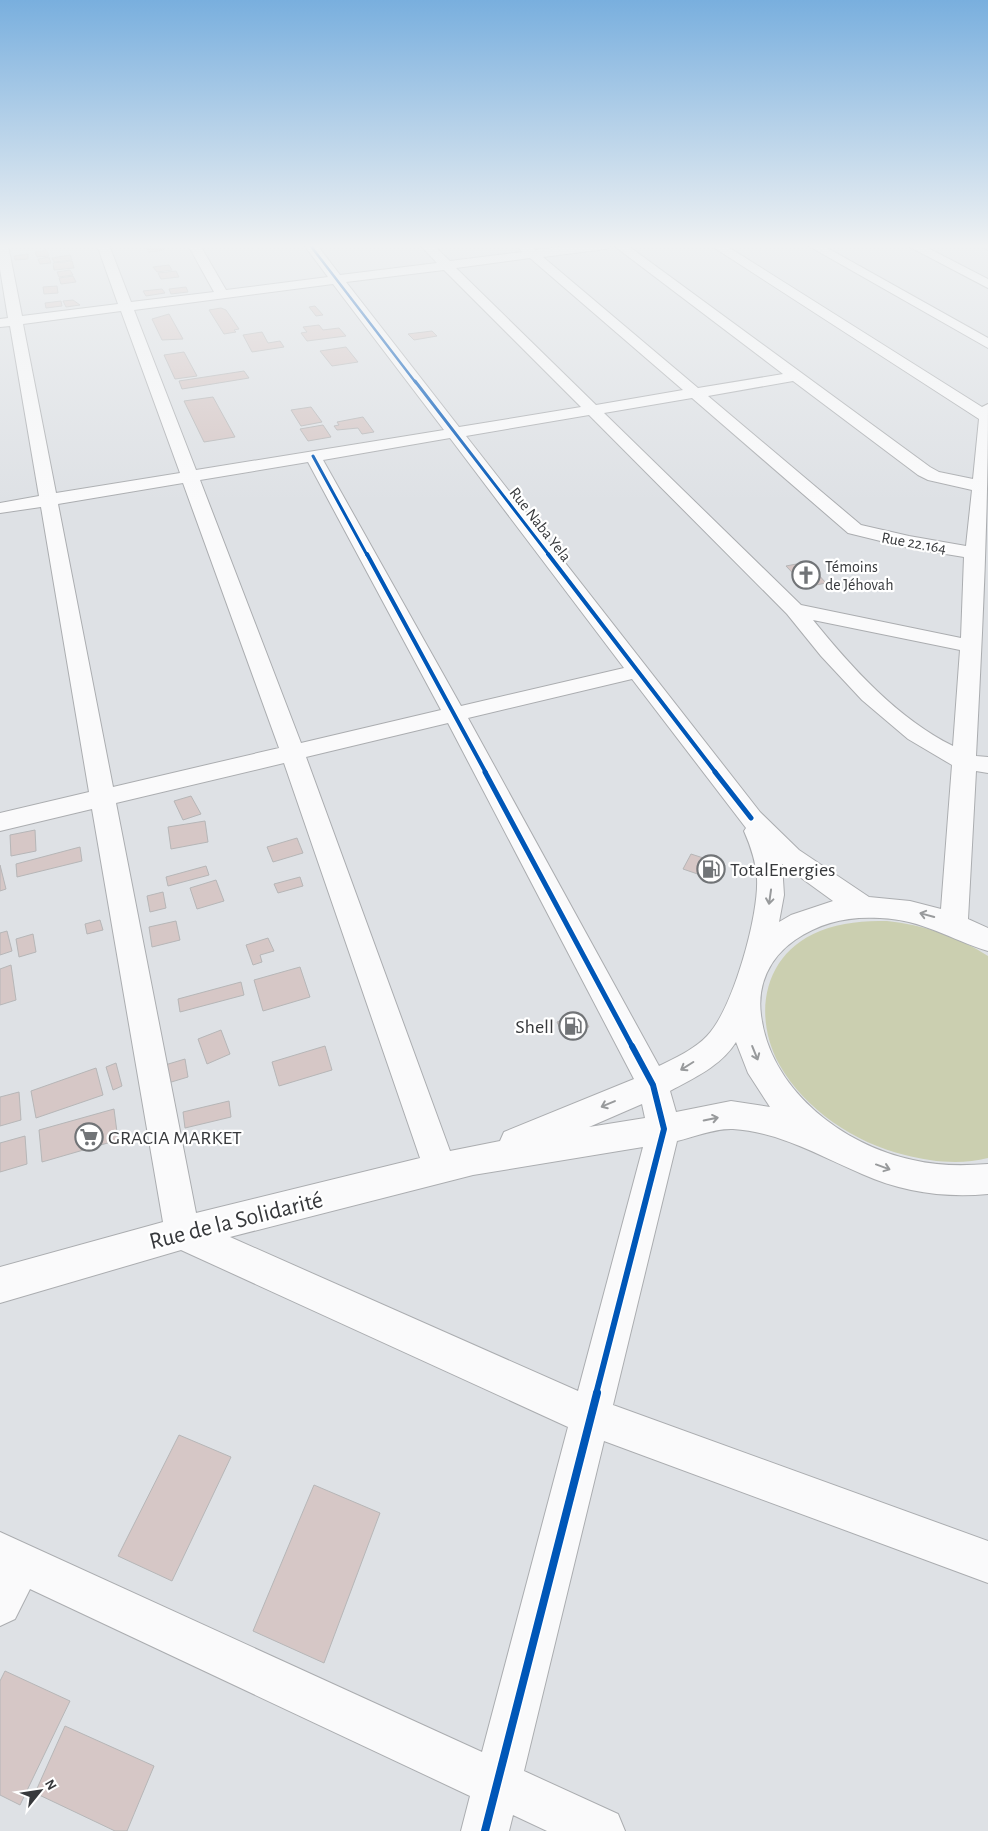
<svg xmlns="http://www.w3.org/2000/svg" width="988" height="1831" font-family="'Alegreya Sans',sans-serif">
<rect width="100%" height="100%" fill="#dee1e5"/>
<!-- green -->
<path fill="#cbcfb0" d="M887,921c36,4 71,15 101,35v202c-27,7 -56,4 -83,-3 -50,-12 -100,-45 -126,-91 -27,-50 -15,-111 41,-133 22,-9 44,-10 67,-10z"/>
<!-- building -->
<path fill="#d6c7c6" stroke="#b6b6b7" d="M161,245l3,5 -15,2 -3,-5z
M47,250l2,6 -12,1 -2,-5z
M28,254v5l-13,1 -1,-4z
M70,255l2,5 -18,2 -2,-4z
M49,257l2,6 -11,1 -2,-5z
M72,261l2,7 -20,2 -1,-7z
M169,265l3,5 -15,2 -4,-5z
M70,270l3,5 -14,2 -2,-5z
M176,271l3,6 -18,2 -3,-6z
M73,276l3,6 -15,2 -2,-6z
M57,286l1,7 -14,1 -1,-7z
M186,287l2,5 -17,2 -2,-5z
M162,289l3,4 -19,3 -3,-5z
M73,300l7,5 -14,2 -3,-6z
M61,301l1,5 -16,2 -1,-5z
M315,306l8,9 -7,1 -7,-9z
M221,308l5,2 13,19 -5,1 2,2 -12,2 -15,-24z
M169,314l14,25 -21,1 -10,-21z
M319,325l4,5 16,-2 7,8 -39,5 -6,-8 6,-1 -4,-5z
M432,331l5,5 -23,4 -6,-6z
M262,332l6,11 12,-2 4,6 -32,5 -9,-17z
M346,347l12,15 -26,4 -12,-15z
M184,352l13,24 -22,3 -11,-24z
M244,371l5,7 -67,11 -3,-8z
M213,397l22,40 -31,5 -20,-41z
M311,407l11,15 -21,4 -10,-16z
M363,417l11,15 -12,2 -4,-6 -21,2 -3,-4 5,-1 -2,-3z
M323,425l8,12 -23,4 -8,-12z
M807,562l19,21 -20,4 -20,-21z
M191,796l10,18 -18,6 -9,-19z
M205,821l3,21 -37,7 -3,-22z
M35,830l1,21 -25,5 -1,-21z
M297,838l6,15 -30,9 -6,-15z
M80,847l2,14 -65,16 -1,-13z
M691,854l34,11 -7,16 -35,-12z
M0,865l6,24 -6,2z
M206,866l3,9 -41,11 -2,-9z
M300,877l3,9 -25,7 -4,-9z
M216,880l8,21 -27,8 -7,-21z
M163,892l3,16 -16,4 -3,-16z
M100,920l3,10 -16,4 -2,-10z
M176,921l4,19 -28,7 -3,-20z
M7,931l5,20 -12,4v-22z
M33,934l3,18 -17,5 -3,-18z
M268,938l6,13 -14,4 2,7 -9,3 -7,-20z
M11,965l5,35 -16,5v-36z
M300,967l10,30 -47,14 -9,-31z
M241,982l3,13 -64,17 -2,-13z
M582,1014l7,13 -26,8 -6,-13z
M221,1030l9,24 -23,10 -9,-25z
M325,1046l7,24 -53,16 -7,-24z
M185,1059l3,18 -20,6 -3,-18z
M116,1063l6,23 -9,4 -7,-23z
M96,1068l7,27 -67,23 -5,-27z
M19,1092l2,28 -21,6v-29z
M229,1101l2,16 -46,11 -2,-16z
M114,1109l4,31 -76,22 -3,-32z
M25,1136l2,28 -27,8v-29z
M179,1435l52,22 -59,124 -54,-25z
M314,1485l66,28 -56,150 -71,-32z
M5,1671l65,30 -50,104 -20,-10v-114z
M65,1726l89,40 -27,65h-12l-80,-38z"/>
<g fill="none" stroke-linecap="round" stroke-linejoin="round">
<!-- minor casing -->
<g stroke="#abadb0" stroke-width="2">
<path id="minor" d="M0,245h8l14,71 96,-12 -21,-59h12l22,57 83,-10 -26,-47h12l26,45 102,-13 -24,-32h13l23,30 97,-12 -17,-18h13l17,16 72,-9 -3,-4 2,-3h8l6,5 40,-5h37l-6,4 -63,8 155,131 85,-14 -170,-129h14l303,222 9,5 34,7 6,-60 -269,-174h15l257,162 6,-3c0,118 -6,234 -12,352l12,1v16l-12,-2 -8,148 20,9v23c-39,-12 -64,-31 -108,-33 -32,-2 -59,4 -85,22 -26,18 -38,45 -34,75 9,74 81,130 152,145 25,6 50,6 75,4v30c-44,4 -86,-2 -126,-20 -42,-18 -82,-42 -129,-45 -17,-1 -39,8 -56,12l-64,264 375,136v42l-384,-142 -80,330 94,43 7,17h-78l-34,-16 -4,16h-48l9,-35 -440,-207 -15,30 -15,7v-94l482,220 86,-325 -387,-177 -181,53v-36l163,-45 -71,-413 -92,22v-18l89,-21 -48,-285 -41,6v-10l39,-7 -29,-170 -10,1v-8l8,-1 -8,-49zM530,258l153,132 -87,15 -140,-137zM444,270l137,137 -122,20 -113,-145zM333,284l111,146 -248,40 -62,-160zM121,311l59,162 -124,20 -33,-169zM793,381l125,94 10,5 44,10 -6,56 -57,-10 -48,-11 -153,-129zM692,398l156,135 61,15 55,9 -3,81 -160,-33 -197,-192zM589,415l198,199 34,42 41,44 46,39 44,26 -11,144 -31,-8 -41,-4 -70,-47 -39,-38 -294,-376zM450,438l174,230 -163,38 -138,-246zM308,462l133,248 -140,33 -101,-263zM183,483l96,265 -166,39 -55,-283zM813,620l147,30 -7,96c-55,-27 -102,-79 -140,-126zM632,679l114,149 -2,3c7,16 12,31 13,48 2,36 -24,130 -50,157 -12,13 -32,22 -48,30l-191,-348zM448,723l186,356 -130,53 -4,9 -50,10 -144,-394zM284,763l136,395 -224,55 -80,-410zM782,864l51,37 -42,14 -12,7 5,-27zM736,1042l12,31 22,34 -39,-6 -55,11 -6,-21c24,-13 51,-25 66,-49zM642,1104l3,14 -56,9zM643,1147l-65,244 -348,-154 243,-62z
M807,245h15l166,93v10z
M906,245h16l66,34v9z
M981,245h7v5z"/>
</g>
<!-- minor -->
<use href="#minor" fill="#fafafb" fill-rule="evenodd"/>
<!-- cycleway-far5 casing -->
<g stroke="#fff" stroke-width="4">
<path id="cycleway-far5" d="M310,245l106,138"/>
</g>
<!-- cycleway-far4 casing -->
<g stroke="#fff" stroke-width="5">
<path id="cycleway-far4" d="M415,381l134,174
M313,456l54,99"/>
</g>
<!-- cycleway-far3 casing -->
<g stroke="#fff" stroke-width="6">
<path id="cycleway-far3" d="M367,554l119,219
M548,554l168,219"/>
</g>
<!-- cycleway-far2 casing -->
<g stroke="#fff" stroke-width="8">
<path id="cycleway-far2" d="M485,772l148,276
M715,772l36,46"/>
</g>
<!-- cycleway-far1 casing -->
<g stroke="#fff" stroke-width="9">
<path id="cycleway-far1" d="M596,1394l68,-265 -11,-44 -21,-39"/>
</g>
<!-- cycleway casing -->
<g stroke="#fff" stroke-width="11">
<path id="cycleway" d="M485,1831l112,-438"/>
</g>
<!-- cycleway-far5 -->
<use href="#cycleway-far5" stroke="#0057b8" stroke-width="2.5"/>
<!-- cycleway-far4 -->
<use href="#cycleway-far4" stroke="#0057b8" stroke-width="3"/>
<!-- cycleway-far3 -->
<use href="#cycleway-far3" stroke="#0057b8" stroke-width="4"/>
<!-- cycleway-far2 -->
<use href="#cycleway-far2" stroke="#0057b8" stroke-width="5"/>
<!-- cycleway-far1 -->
<use href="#cycleway-far1" stroke="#0057b8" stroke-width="6"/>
<!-- cycleway -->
<use href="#cycleway" stroke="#0057b8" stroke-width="8"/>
</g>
<!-- one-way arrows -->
<defs><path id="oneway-shaft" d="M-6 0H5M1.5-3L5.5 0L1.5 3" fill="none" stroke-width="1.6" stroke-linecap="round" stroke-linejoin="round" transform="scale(1.25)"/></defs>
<g stroke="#989a9c">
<use href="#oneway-shaft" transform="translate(770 897) rotate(98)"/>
<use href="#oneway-shaft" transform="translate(927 915) rotate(-165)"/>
<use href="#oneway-shaft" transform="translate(755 1053) rotate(68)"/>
<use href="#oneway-shaft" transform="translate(687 1066) rotate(148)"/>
<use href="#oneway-shaft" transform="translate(608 1104) rotate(157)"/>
<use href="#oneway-shaft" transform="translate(711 1119) rotate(-12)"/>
<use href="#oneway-shaft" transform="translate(883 1167) rotate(20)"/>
</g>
<!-- sky -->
<linearGradient id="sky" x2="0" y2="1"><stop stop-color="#79afde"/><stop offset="0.49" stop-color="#f0f2f3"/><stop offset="1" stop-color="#f0f2f3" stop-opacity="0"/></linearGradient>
<rect width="988" height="502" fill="url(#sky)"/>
<!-- icons -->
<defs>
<g id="church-ring" transform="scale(1.4375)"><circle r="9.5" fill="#fff" stroke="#717477" stroke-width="1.5"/><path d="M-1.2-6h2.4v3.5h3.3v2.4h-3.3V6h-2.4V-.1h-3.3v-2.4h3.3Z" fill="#717477"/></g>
<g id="fuel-ring" transform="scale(1.4375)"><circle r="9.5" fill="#fff" stroke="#717477" stroke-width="1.5"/><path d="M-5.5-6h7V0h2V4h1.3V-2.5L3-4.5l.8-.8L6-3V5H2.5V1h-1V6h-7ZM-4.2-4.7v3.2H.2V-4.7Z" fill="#717477"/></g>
<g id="supermarket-ring" transform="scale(1.4375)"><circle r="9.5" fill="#fff" stroke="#717477" stroke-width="1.5"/><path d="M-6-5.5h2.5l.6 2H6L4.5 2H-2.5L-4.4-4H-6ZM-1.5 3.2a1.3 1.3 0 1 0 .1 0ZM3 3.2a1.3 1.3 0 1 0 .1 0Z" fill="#717477"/></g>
</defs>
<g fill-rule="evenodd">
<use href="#church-ring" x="806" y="575"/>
<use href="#fuel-ring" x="711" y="869"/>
<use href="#fuel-ring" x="573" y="1026"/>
<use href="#supermarket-ring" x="89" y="1137"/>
</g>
<g text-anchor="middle" stroke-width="4.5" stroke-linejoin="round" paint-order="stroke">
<!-- far-street labels -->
<g font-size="16" fill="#37393c" stroke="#fff">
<text transform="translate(541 524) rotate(52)" y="6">Rue Naba Yela</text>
<text transform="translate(914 542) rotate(10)" y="6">Rue 22.164</text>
</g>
<!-- far-poi labels -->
<g font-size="16" fill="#37393c" stroke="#fff" text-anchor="start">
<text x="825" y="572">Témoins<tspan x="825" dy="18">de Jéhovah</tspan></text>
</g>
<!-- poi labels -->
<g font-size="20" fill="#37393c" stroke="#fff" text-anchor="start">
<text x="730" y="876">TotalEnergies</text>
<text x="554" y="1033" text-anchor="end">Shell</text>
<text x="108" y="1144">GRACIA MARKET</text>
</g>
<!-- near-street labels -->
<g font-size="24" fill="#37393c" stroke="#fff">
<text transform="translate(236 1220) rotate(-14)" y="8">Rue de la Solidarité</text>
</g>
</g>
<!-- north arrow -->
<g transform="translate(40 1791) rotate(60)" stroke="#ffffff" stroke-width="4" paint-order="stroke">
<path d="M0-4L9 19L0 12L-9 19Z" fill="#37393c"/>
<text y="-8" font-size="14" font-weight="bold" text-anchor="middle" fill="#37393c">N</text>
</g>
</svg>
